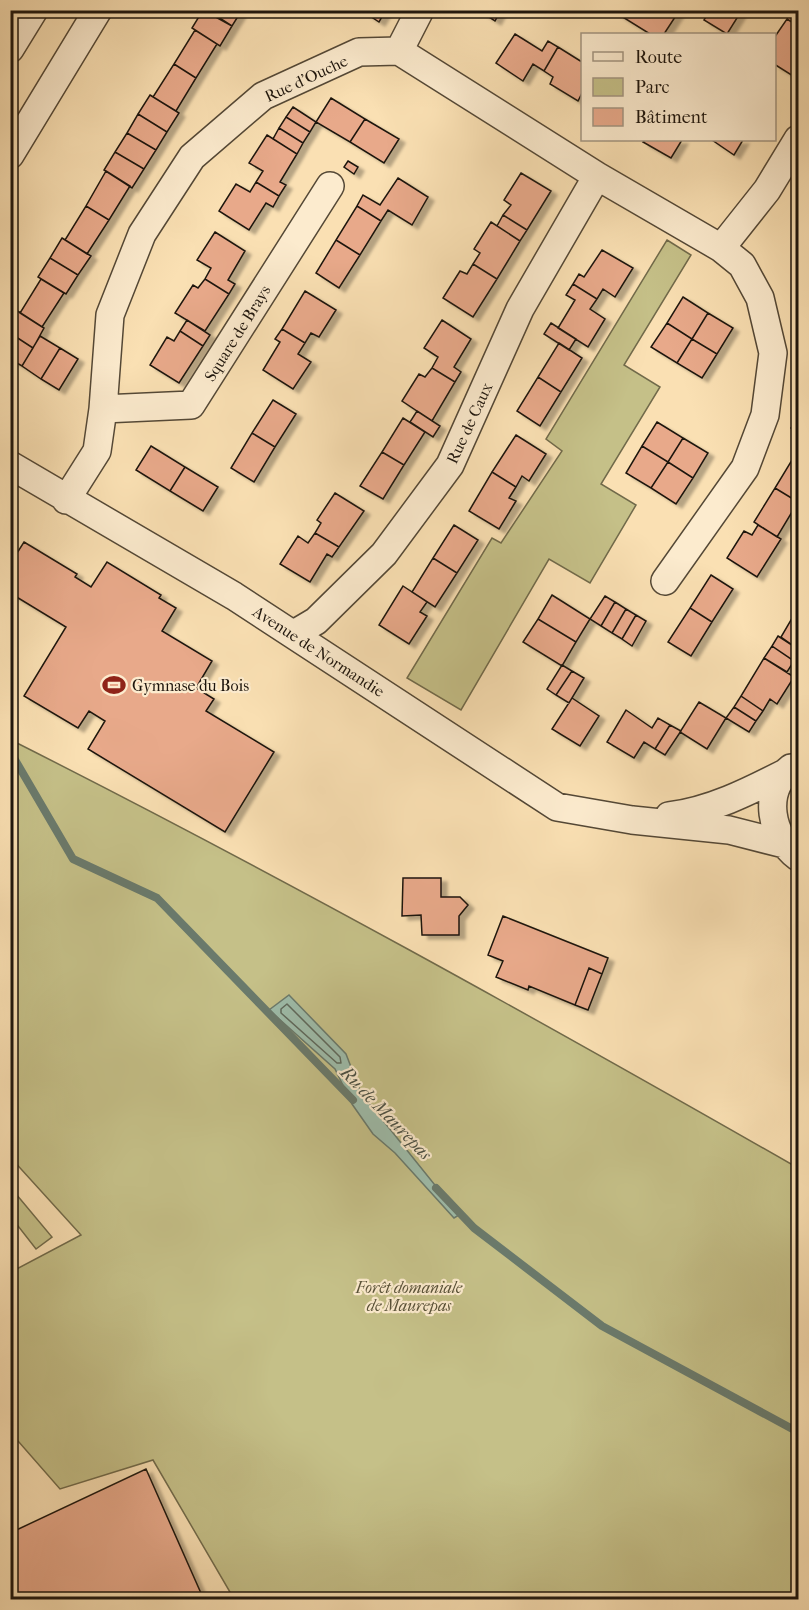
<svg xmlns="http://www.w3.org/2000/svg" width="809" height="1610" font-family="'IM FELL French Canon',serif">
<defs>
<filter id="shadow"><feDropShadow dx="6" dy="4" stdDeviation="1.5" flood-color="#0004"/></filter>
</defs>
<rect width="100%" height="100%" fill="#fae0b3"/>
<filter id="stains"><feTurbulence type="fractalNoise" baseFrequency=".00333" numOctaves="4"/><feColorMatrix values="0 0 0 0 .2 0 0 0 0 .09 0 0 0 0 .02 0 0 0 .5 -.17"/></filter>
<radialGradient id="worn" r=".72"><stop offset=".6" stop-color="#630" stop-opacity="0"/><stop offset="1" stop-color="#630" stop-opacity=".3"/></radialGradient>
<!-- green -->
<path fill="#c5c088" stroke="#716a4a" stroke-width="1.5" d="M667,240l24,15 -67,110 36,22 -59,97 35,21 -46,78 -41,-24 -88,151 -54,-32 85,-140 9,5 61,-92 -16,-12z
M11,740c266,134 528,280 787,428v431h-564l-81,-139 -93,29 -49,-56v-161l70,-37 -70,-77z
M11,1188l41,49 -16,12 -25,-32z"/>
<!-- water -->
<path fill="#9ebdab" stroke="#6a7a6c" stroke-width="1.5" d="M289,995l57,59 15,39 98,122 -5,3 -59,-65 -22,-19 -21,-30 -17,-35 -66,-59z"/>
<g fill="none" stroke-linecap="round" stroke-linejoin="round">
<!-- shore -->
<path stroke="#5e695c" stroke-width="1.5" d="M287,1004l53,53 1,6h-4l-56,-50v-4z"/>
<!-- stream -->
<path stroke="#6a7a6c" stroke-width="8" d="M11,753l62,106 84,39 196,202
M436,1188l38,40 128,98 196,106"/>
</g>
<!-- building -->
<path fill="#e8a98a" stroke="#1d150d" stroke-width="1.5" filter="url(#shadow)" d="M203,10l29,16 -12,20 -28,-18z
M207,10h35l-10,16z
M361,10h25l-7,12z
M478,10h23l-6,11z
M612,10h12l-3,6z
M624,10h54l1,1 -15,23h-14l-29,-18z
M710,10h32l-15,24 -23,-14z
M792,10h6v16l-11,-7z
M787,19l11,7v41l-5,9 -19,-12v-26z
M195,30l22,14 -21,34 -22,-14z
M515,34l27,17 6,-10 10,6 -14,24 -11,-7 -10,17 -27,-18z
M558,47l24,15v31l-4,8 -28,-17 3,-7 -9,-6z
M174,64l22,14 -20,33 -23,-14z
M150,95l29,18 -12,19 -29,-18z
M331,98l34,21 -15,23 -34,-20z
M293,107l23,15 -6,10 -24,-15z
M138,114l29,18 -11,18 -29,-17z
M286,117l24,15 -7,11 -24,-15z
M365,119l34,20 -15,24 -34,-21z
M279,128l24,15 -6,11 -24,-15z
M127,133l29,17 -12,19 -29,-17z
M267,135l30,19 -17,28 6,3 -7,11 -23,-14 7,-11 -14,-8z
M645,140h37l-11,18 -28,-16z
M712,140h31l-9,15z
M115,152l29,17 -12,19 -28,-18z
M348,161l10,6 -4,7 -10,-7z
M106,171l24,15 -21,34 -23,-14z
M521,173l30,18 -24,39 -24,-15 8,-10 -7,-5z
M398,178l30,19 -16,28 -24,-15 -7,11 -24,-15 6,-11 17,10z
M256,182l23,14 -6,11 -7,-4 -17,27 -30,-19 17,-27 14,8z
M86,206l23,14 -22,34 -22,-14z
M357,206l24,15 -21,34 -24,-15z
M503,215l24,15 -7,11 -23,-15z
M491,222l29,19 -23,38 -24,-15 7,-11 -6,-4z
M215,232l30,19 -17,29 7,4 -6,10 -24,-15 6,-11 -14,-8z
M62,238l29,18 -13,19 -28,-17z
M336,240l24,15 -21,33 -23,-15z
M602,250l31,18 -18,29 -12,-8 -6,10 -24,-15 6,-10 5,3z
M50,258l28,17 -12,19 -28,-17z
M473,264l24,15 -24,38 -30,-19 17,-27 7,3z
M41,279l23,14 -22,34 -22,-14z
M205,279l24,15 -24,37 -30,-18 18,-28 5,3z
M573,284l24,15 -7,10 15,10 -17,28 -30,-19 17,-28 -9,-5z
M305,291l31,19 -17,27 -8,-4 -6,10 -23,-14z
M683,297l25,16 -16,26 -25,-16z
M16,310l28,18 -11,20 -23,-15v-14z
M708,313l25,15 -16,26 -25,-15z
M187,320l23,15 -7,11 -23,-15z
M442,320l29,19 -17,28 7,5 -6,10 -23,-14 6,-11 -14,-9z
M551,323l25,16 -7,11 -25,-16z
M667,323l25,16 -15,24 -26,-16z
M282,329l23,14 -7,11 13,8 -18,27 -30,-19 17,-28 -5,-3z
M180,331l23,15 -24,37 -29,-18 17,-28 7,4z
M10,333l23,15 -11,18 -12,-7z
M40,336l20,12 -19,31 -19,-13z
M692,339l25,15 -15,24 -25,-15z
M559,343l23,15 -21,34 -23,-15z
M60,348l18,11 -19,31 -18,-11z
M432,368l23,14 -23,39 -30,-20 17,-27 6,3z
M538,377l23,15 -21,34 -23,-15z
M273,400l23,14 -21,33 -23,-14z
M417,411l23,15 -7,11 -23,-15z
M798,416v17l-7,-5z
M403,418l22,14 -21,33 -22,-13z
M657,422l26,16 -15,24 -26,-16z
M252,433l23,14 -21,35 -23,-14z
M516,435l30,19 -17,27 -7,-5 -6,11 -24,-15z
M683,438l25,15 -15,25 -25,-16z
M151,446l34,21 -15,24 -34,-21z
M642,446l26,16 -17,26 -25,-15z
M382,452l22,13 -21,34 -23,-13z
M795,455l3,2v45l-23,-14z
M668,462l25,16 -17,26 -25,-16z
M185,467l33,20 -15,24 -33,-20z
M492,472l24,15 -7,11 7,3 -17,28 -30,-18z
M775,488l23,14 -21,35 -23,-15z
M335,493l29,18 -25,36 -24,-14 6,-10 -4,-3z
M454,525l24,15 -21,33 -24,-15z
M758,525l23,14 -24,38 -30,-19 17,-27 8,4z
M315,533l24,14 -7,10 -5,-3 -17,28 -30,-18 18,-28 10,7z
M24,542l53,32 -2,3 16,10 16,-25 54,33 -2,3 17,10 -14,23 50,30 -16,27 18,11 -8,12 68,41 -49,80 -137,-83 17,-28 -16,-10 -11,17 -54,-32 42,-69 -56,-34v-29z
M433,558l24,15 -22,34 -23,-15z
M711,575l22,14 -21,33 -22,-14z
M403,586l24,16 -7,10 7,4 -18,28 -30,-19z
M552,595l38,24 -14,23 -38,-23z
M605,596l10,6 -14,24 -11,-7z
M615,602l11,7 -14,24 -11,-7z
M690,608l22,14 -21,34 -23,-14z
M798,608v41l-17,-12z
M626,609l10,6 -14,24 -10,-6z
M636,615l10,6 -14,25 -10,-7z
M538,619l38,23 -14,24 -39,-24z
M778,636l20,13 -4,12 -22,-15z
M772,646l22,15 -7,11 -23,-14z
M764,658l30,19 -17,27 -7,-5 -7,12 -22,-15z
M562,665l10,6 -16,24 -9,-6z
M572,671l12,7 -15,25 -13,-8z
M741,696l22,15 -7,10 -22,-14z
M572,698l27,18 -19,30 -28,-17z
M699,702l27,16 -19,31 -27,-17z
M734,707l22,14 -7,11 -23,-14z
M626,710l26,18 6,-10 12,7 -15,24 -11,-7 -10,16 -27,-16z
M670,725l11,6 -16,24 -10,-6z
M403,878h38v19h19l8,8 -9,11v19h-37l-1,-20 -19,1z
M503,916l105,42 -6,16 -13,-6 -14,37 -46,-19 -1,4 -32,-13 7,-16 -15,-6z
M589,968l13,6 -14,36 -13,-5z
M146,1469l58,131h-194v-67z"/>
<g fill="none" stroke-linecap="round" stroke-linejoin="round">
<!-- minor casing -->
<g stroke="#544836" stroke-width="30">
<path id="minor" d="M10,49l24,-39
M399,51l21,-41
M10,155l88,-145
M721,248l46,-58 31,-51
M103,409l88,-4 139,-219
M10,465l224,131 323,211 75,13 97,10 55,14
M66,500l31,-49 6,-42 7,-94 32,-81 50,-77 71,-61 96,-44 40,-1 198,125 124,72 21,17 18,33 13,55 -8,62 -20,53 -80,113
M294,634l22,-13 68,-67 66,-89 70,-156 77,-133
M791,768c-30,24 -20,69 7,89
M669,816c41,-5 79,-24 116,-43"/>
</g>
<!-- minor -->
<use href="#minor" stroke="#fcebce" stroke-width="27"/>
</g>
<!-- icons -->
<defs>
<g id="stadium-bare" transform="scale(1.8)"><path d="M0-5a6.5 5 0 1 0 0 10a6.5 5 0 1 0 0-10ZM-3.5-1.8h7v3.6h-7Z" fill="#8f2418" stroke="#fcebce" stroke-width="2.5" paint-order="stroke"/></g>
</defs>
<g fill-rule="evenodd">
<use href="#stadium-bare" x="114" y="685"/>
</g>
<g text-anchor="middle" stroke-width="4.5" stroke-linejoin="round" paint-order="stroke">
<!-- street labels -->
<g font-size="16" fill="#1d150d" stroke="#fcebce">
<text transform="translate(306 78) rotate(-25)" y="6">Rue d'Ouche</text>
<text transform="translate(237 333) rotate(-58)" y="6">Square de Brays</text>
<text transform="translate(469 423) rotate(-65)" y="6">Rue de Caux</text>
<text transform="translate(319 651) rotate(33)" y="6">Avenue de Normandie</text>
</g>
<!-- poi labels -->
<g font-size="16" fill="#1d150d" stroke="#fcebce" text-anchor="start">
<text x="132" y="691">Gymnase du Bois</text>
</g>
<!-- park labels -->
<g font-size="16" font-style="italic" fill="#585138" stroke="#fcebce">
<text x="409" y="1293">Forêt domaniale<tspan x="409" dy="18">de Maurepas</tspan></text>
</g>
<!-- water labels -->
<g font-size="18" font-style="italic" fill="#4a5044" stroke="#fcebce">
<text transform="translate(386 1113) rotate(46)" y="6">Ru de Maurepas</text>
</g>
</g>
<!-- margin -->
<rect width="809" height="1610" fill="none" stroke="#fae0b3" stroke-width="36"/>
<rect x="12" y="12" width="785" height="1586" fill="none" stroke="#1d150d" stroke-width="3"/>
<rect x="18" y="18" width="773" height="1574" fill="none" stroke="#1d150d" stroke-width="1.5"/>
<!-- legend -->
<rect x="581" y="33" width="195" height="108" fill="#fcebce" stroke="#a39581" stroke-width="1.5"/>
<rect x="593" y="52" width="30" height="9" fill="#fcebce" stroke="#a39581" stroke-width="1.5"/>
<text x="635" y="63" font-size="18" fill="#1d150d">Route</text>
<rect x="593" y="78" width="30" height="18" fill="#c5c088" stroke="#a39581" stroke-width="1.5"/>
<text x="635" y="93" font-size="18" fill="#1d150d">Parc</text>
<rect x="593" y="108" width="30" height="18" fill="#e8a98a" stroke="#a39581" stroke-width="1.5"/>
<text x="635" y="123" font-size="18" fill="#1d150d">Bâtiment</text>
<rect width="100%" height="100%" filter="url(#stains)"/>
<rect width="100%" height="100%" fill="url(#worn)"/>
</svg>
